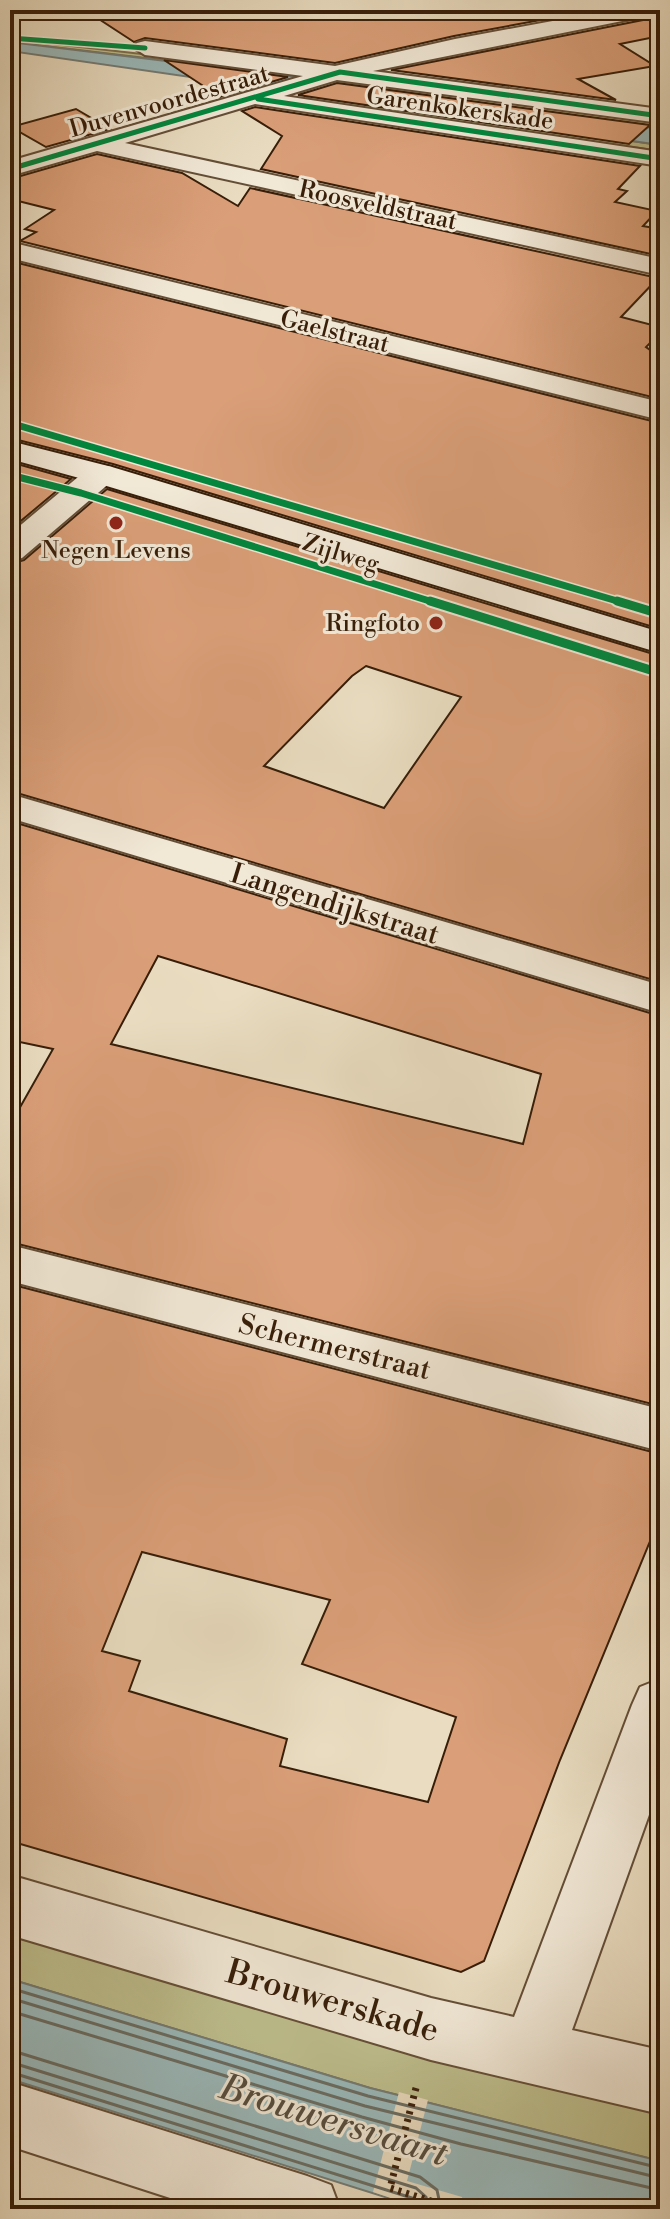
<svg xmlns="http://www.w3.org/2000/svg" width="670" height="2219" font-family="'Libre Bodoni',serif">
<rect width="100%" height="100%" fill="#e9dcc0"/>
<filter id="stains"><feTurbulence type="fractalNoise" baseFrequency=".0025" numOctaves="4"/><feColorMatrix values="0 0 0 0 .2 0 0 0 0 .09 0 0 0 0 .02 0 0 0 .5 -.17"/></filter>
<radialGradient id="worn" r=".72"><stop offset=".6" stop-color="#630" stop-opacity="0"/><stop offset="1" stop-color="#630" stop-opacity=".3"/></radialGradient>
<!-- green -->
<path fill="#bebe8d" stroke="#7b6e4b" stroke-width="2" d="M10,39l280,32v4l-280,-33z
M347,79l313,43v7l-330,-48z
M302,94l358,51v6l-347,-50z
M10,1930l650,178v53l-290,-73 -360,-109z"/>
<!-- water -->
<path fill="#9ab9bb" stroke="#737b74" stroke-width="2" d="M10,42l279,34 371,53v16l-650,-94z
M10,1979l360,109 290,73v48h-237l-413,-130z"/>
<!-- pier -->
<path fill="#e9dcc0" d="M399,2092l29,8 -21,81 55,16 3,12h-42l-50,-17z"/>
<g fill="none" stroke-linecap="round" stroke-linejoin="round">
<!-- shore -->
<path stroke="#696c62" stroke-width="3" d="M10,1988l358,108 292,72
M10,1998l355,108 295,72
M10,2011l352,106 99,27 199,46
M10,2050l410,127 17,13 4,19
M10,2062l406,126 10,9 3,12
M10,2072l402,126 6,4 1,7"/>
</g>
<!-- building -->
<path fill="#da9f78" stroke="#381e09" stroke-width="2" fill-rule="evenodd" d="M85,10h510l-141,26 -119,27 -190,-25 -11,4z
M660,12v24l-40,8 35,22 -77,13 38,21 -225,-30 257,-51z
M164,60l124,17 -68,20z
M337,83l313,42 -21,19 -331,-49z
M255,107l385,59 -22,23 9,2 -12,11 42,9 -14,15 17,3v27l-399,-87 21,-33 -40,-25z
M76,109l34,20 -64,18 -35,-20z
M97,154l85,19 56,33 12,-18 408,90 -37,39 39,10v6l-14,14 14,10v42l-640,-158 16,-9 -11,-3 29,-19 -44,-11v-20z
M10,261l650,162v206l-547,-165 -103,-26z
M10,462l61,17 -61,51z
M107,489l553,167v326l-650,-191v-227l14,-4zM366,666l95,31 -77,111 -120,-42 88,-90z
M10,821l650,195v390l-650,-164v-117l43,-76 -43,-9zM158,956l383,118 -18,70 -412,-100z
M10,1284l650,170v63l-100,243 -76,201 -23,11 -451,-131zM142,1552l188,48 -28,64 154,53 -28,85 -148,-36 7,-27 -158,-48 11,-30 -38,-10z"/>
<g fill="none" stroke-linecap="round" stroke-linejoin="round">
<!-- minor casing -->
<g stroke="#644e37" stroke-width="4">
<path id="minor" d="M612,10h46l-11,6 -274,55 287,38v14l-323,-43 -53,16 376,56v14l-405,-62 -130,39 535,116v16l-563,-124 -87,25v-15l293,-85 -158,-21 -11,-7 3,-5 8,-2 190,25 120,-27z
M10,242l650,160v18l-650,-162z
M101,465l11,2 4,7 -4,7 -90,77 -12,3v-27l80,-67z
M10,794l650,191v28l-650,-195z
M10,1245l650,164v42l-650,-170z
M660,1679v105l-88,246 88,20v64l-229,-54 -421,-125v-60l421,123 83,19 118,-312 8,-18z
M10,2082l297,94 24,9 9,24h-136l-194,-63z"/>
</g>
<!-- secondary casing -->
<g stroke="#381e09" stroke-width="4">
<path id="secondary" d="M10,441l102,26 548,165v21l-570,-172 -80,-22z"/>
</g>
<!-- path -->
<path stroke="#381e09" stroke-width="7" stroke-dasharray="3 5" stroke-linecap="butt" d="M416,2088l-26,100 66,21"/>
<!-- minor -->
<use href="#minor" fill="#f1e8d6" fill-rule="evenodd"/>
<!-- secondary -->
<use href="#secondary" fill="#f1e8d6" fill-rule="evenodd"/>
<!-- cycleway-far2 casing -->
<g stroke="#f1e8d6" stroke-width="8">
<path id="cycleway-far2" d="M10,38l135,10
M258,99l402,60
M10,169l330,-97 320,44"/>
</g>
<!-- cycleway-far1 casing -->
<g stroke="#f1e8d6" stroke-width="10">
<path id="cycleway-far1" d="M10,423l614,180
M10,475l71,18 355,110"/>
</g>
<!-- cycleway casing -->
<g stroke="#f1e8d6" stroke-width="13">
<path id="cycleway" d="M430,601l230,72
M617,601l43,13"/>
</g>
<!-- cycleway-far2 -->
<use href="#cycleway-far2" stroke="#00873e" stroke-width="5"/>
<!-- cycleway-far1 -->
<use href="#cycleway-far1" stroke="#00873e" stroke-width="7"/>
<!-- cycleway -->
<use href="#cycleway" stroke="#00873e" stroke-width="9"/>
</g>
<!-- markers -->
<g fill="#8f2418" stroke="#f1e8d6" stroke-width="3">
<circle cx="116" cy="523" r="8"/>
<circle cx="436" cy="623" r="8"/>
</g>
<g text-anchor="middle" stroke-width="6" stroke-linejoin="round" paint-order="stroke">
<!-- far-street labels -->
<g font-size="24" fill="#381e09" stroke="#f1e8d6">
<text transform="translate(169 101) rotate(-16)" y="8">Duvenvoordestraat</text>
<text transform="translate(460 108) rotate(8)" y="8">Garenkokerskade</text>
<text transform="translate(378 205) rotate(12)" y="8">Roosveldstraat</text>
<text transform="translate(335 331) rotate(14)" y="8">Gaelstraat</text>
<text transform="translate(341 553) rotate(17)" y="8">Zijlweg</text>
</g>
<!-- far-poi labels -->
<g font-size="24" fill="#381e09" stroke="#f1e8d6">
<text x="116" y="558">Negen Levens</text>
<text x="420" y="631" text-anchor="end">Ringfoto</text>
</g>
<!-- street labels -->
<g font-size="28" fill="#381e09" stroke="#f1e8d6">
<text transform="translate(335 903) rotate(17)" y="10">Langendijkstraat</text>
<text transform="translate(335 1346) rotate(14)" y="10">Schermerstraat</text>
</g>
<!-- near-street labels -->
<g font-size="34" fill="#381e09" stroke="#f1e8d6">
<text transform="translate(333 2000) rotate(16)" y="12">Brouwerskade</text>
</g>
<!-- near-water labels -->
<g font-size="36" font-style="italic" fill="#554c3e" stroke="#f1e8d6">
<text transform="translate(334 2119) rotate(17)" y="13">Brouwersvaart</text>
</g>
</g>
<!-- margin -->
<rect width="670" height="2219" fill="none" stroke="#e9dcc0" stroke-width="40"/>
<rect x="12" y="12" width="646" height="2195" fill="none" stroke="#381e09" stroke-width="4"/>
<rect x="20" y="20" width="630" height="2179" fill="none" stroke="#381e09" stroke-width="2"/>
<rect width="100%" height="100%" filter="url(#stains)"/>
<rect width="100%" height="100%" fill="url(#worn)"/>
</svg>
